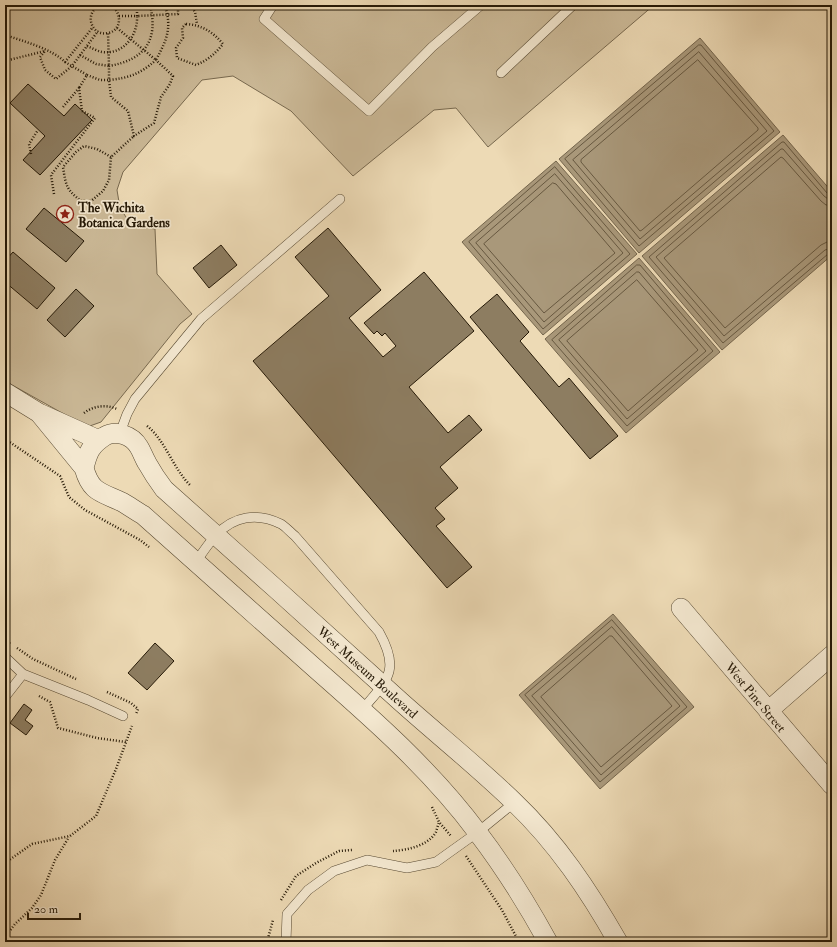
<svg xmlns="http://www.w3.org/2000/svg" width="837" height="947" font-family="'IM FELL Double Pica',serif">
<rect width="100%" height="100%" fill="#eddab5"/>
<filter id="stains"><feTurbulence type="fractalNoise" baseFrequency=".005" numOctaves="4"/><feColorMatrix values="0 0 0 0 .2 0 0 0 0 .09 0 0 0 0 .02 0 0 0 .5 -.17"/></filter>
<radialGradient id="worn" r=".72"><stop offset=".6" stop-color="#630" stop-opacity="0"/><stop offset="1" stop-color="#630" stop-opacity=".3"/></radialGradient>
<!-- green -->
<path fill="#cbb997" stroke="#78694f" d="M5,5h649l-166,142 -32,-39 -22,2 -81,66 -62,-65 -58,-35 -31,4 -79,92 -6,18 3,18 8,12 14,7 13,2 2,45 35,40 -12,10 -79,98 -14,5 -82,-46z"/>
<!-- water -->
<path fill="#a9987a" stroke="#74654c" d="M700,38l80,94 -141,121 -80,-94z
M783,135l49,57v63l-110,95 -80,-94z
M556,161l81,93 -94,81 -81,-93z
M639,258l81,94 -94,81 -81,-94z
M613,614l81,93 -94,82 -81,-94z"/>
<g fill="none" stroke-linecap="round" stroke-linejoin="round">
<!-- shore -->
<path stroke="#675840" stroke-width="1" d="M699,45h2l73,86 -135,115 -74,-87z
M699,52l68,79 -127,108 -67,-79z
M698,60l60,68v2l-116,100 -2,1 -59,-69v-2z
M555,167l75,87 -87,75 -74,-87z
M555,174l68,79 -79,69 -68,-79z
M553,183l3,1 59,69 -71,60 -60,-69z
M832,194l-5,-1 -43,-51h-2l-133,115 74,86 105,-89 4,-1
M832,199h-4l-4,-3 -41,-47h-2l-125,108 68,79 101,-86 7,-2
M832,205h-6l-5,-4 -38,-43 -2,-1 -117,101 61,70 96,-83 6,-3h5
M637,265h3l73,86 -86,75 -75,-86z
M637,272h2l67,79 -79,68 -68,-79z
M637,280l61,70 -70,61 -61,-70z
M612,620l75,87 -87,75 -75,-87z
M612,627l68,79 -79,69 -69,-79z
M610,636h2l60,70 -71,61 -60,-70z"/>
</g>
<!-- building -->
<path fill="#8d7d61" stroke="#251907" d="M28,84l36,32 11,-12 17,16 -52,55 -17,-15 22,-24 -35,-33z
M44,208l40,33 -18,21 -40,-33z
M328,228l53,62 -32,28 34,39 13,-11 -11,-13 -3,3 -5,-5 -3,3 -10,-11 60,-51 50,59 -65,56 39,46 21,-18 13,15 -42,37 18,21 -23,20 10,11 -9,7 36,41 -25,21 -194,-227 76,-65 -34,-39z
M221,245l16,20 -28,23 -16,-20z
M13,252l42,36 -18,21 -32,-27v-21z
M76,289l18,17 -29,31 -18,-17z
M497,294l32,38 -9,9 39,46 10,-9 49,58 -28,23 -120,-142z
M155,643l19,18 -27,29 -19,-17z
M24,704l8,6 -7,10 8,6 -7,9 -16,-12z"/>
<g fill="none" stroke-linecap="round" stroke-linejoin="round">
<!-- lane casing -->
<g stroke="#574932" stroke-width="10">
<path id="lane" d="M273,5l-9,14 105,92 63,-64 49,-42
M501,73l72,-68
M120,433l7,-19 8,-15 66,-80 139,-120
M196,562c6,-9 13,-19 20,-27 18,-19 41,-23 65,-11 5,3 9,8 14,12l84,96c22,39 8,48 -17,78
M5,657l18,17 65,26 35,16
M5,697l18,-23
M286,942l1,-28 21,-24 26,-19 33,-11 40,8 29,-6 42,-30 37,-30"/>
</g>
<!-- street casing -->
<g stroke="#574932" stroke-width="20">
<path id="street" d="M5,392l34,21 60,27
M39,413l45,55c7,25 17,24 38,34 7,4 14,9 21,13 58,52 116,103 174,155 57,50 115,101 161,163 26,34 49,71 70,109
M84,468c4,-16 6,-22 21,-32 11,-6 27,-1 34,11 3,5 5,11 8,16 5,9 11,18 17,26 79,70 158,141 236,212 38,34 78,66 114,101 43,41 75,89 104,140
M681,608l151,177
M768,711l64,-56"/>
</g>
<!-- path -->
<path stroke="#251907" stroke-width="2.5" stroke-dasharray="1 2" stroke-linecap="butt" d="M101,5c-18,7 -10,32 7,28 15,-3 14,-23 1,-28
M191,5l4,7 2,12
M119,16h18v-8l-2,-3
M186,24c16,1 27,8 37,20 -8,10 -15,16 -27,21l-19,-7 -1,-10 7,-10 -1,-10z
M117,28l39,32c11,-21 16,-31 9,-55
M5,35c18,6 47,14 60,27l28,-35
M87,46c5,2 10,5 15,6 22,3 36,-17 35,-36l41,-2v-9
M80,55l16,9 13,2 -1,-33
M5,61l40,-10 -5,6 5,13 11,9 16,-13 26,-35
M65,62l22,13 -8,13
M87,75l13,5h9l2,17 17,14 6,25 20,-13 7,-26 9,-13 3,-8 -17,-16c-16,14 -27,18 -47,20v-14c35,-6 50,-25 41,-61
M5,104l1,2
M31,154l-2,-10 9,-14
M111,157l-14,-8 -13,-3 -8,6 -13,15c3,19 3,22 18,34h10l12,-10 6,-11 2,-23 23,-21
M54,194l-3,-19 44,-57 -13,-7 -3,-23 -16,19
M84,413c9,-7 22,-9 33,-4
M147,426c19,15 26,43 44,60
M5,439l55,37 9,21 16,13 55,30 9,7
M5,639l6,6
M17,648l16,11 43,20
M107,692l24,11 7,6 -2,5
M39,696l11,6 8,26 39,10 29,4
M432,807l7,15 12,14
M393,851c14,-1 35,-5 43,-19 1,-3 2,-7 3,-10
M466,856l36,54 17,32
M5,863l27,-19 38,-8 26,-20 20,-47 16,-43
M281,900l15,-24 20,-13 23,-12 13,-1
M5,929l5,1
M5,937l10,-13 17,-16 9,-13 14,-35 14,-23
M267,942l6,-22"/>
<!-- lane -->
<use href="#lane" stroke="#f3e7cf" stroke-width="9"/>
<!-- street -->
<use href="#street" stroke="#f3e7cf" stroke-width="19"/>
</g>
<!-- icons -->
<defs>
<g id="sight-ring" transform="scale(0.9)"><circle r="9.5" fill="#f3e7cf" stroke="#8f2418" stroke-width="1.5"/><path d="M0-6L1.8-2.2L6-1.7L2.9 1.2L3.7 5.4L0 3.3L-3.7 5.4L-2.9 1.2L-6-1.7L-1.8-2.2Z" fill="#8f2418"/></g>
</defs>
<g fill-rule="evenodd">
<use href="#sight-ring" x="65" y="214"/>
</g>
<g text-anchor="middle" stroke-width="3.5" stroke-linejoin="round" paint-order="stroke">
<!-- poi labels -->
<g font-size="13" font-weight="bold" fill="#251907" stroke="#f3e7cf" text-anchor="start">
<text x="78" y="212">The Wichita<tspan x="78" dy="15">Botanica Gardens</tspan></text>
</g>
<!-- street labels -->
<g font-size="13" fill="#251907" stroke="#f3e7cf">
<text transform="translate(368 672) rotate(42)" y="5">West Museum Boulevard</text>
<text transform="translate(756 697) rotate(50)" y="5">West Pine Street</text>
</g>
</g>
<!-- margin -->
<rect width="837" height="947" fill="none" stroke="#eddab5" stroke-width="20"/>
<rect x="6" y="6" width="825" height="935" fill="none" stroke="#251907" stroke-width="2"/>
<rect x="10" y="10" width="817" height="927" fill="none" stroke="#251907"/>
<!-- scale -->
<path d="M28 913v6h52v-6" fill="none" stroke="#251907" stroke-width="2"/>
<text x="34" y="913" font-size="12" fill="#251907" stroke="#f3e7cf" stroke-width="3" paint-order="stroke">20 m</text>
<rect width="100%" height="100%" filter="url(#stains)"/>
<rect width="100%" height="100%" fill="url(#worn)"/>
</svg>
